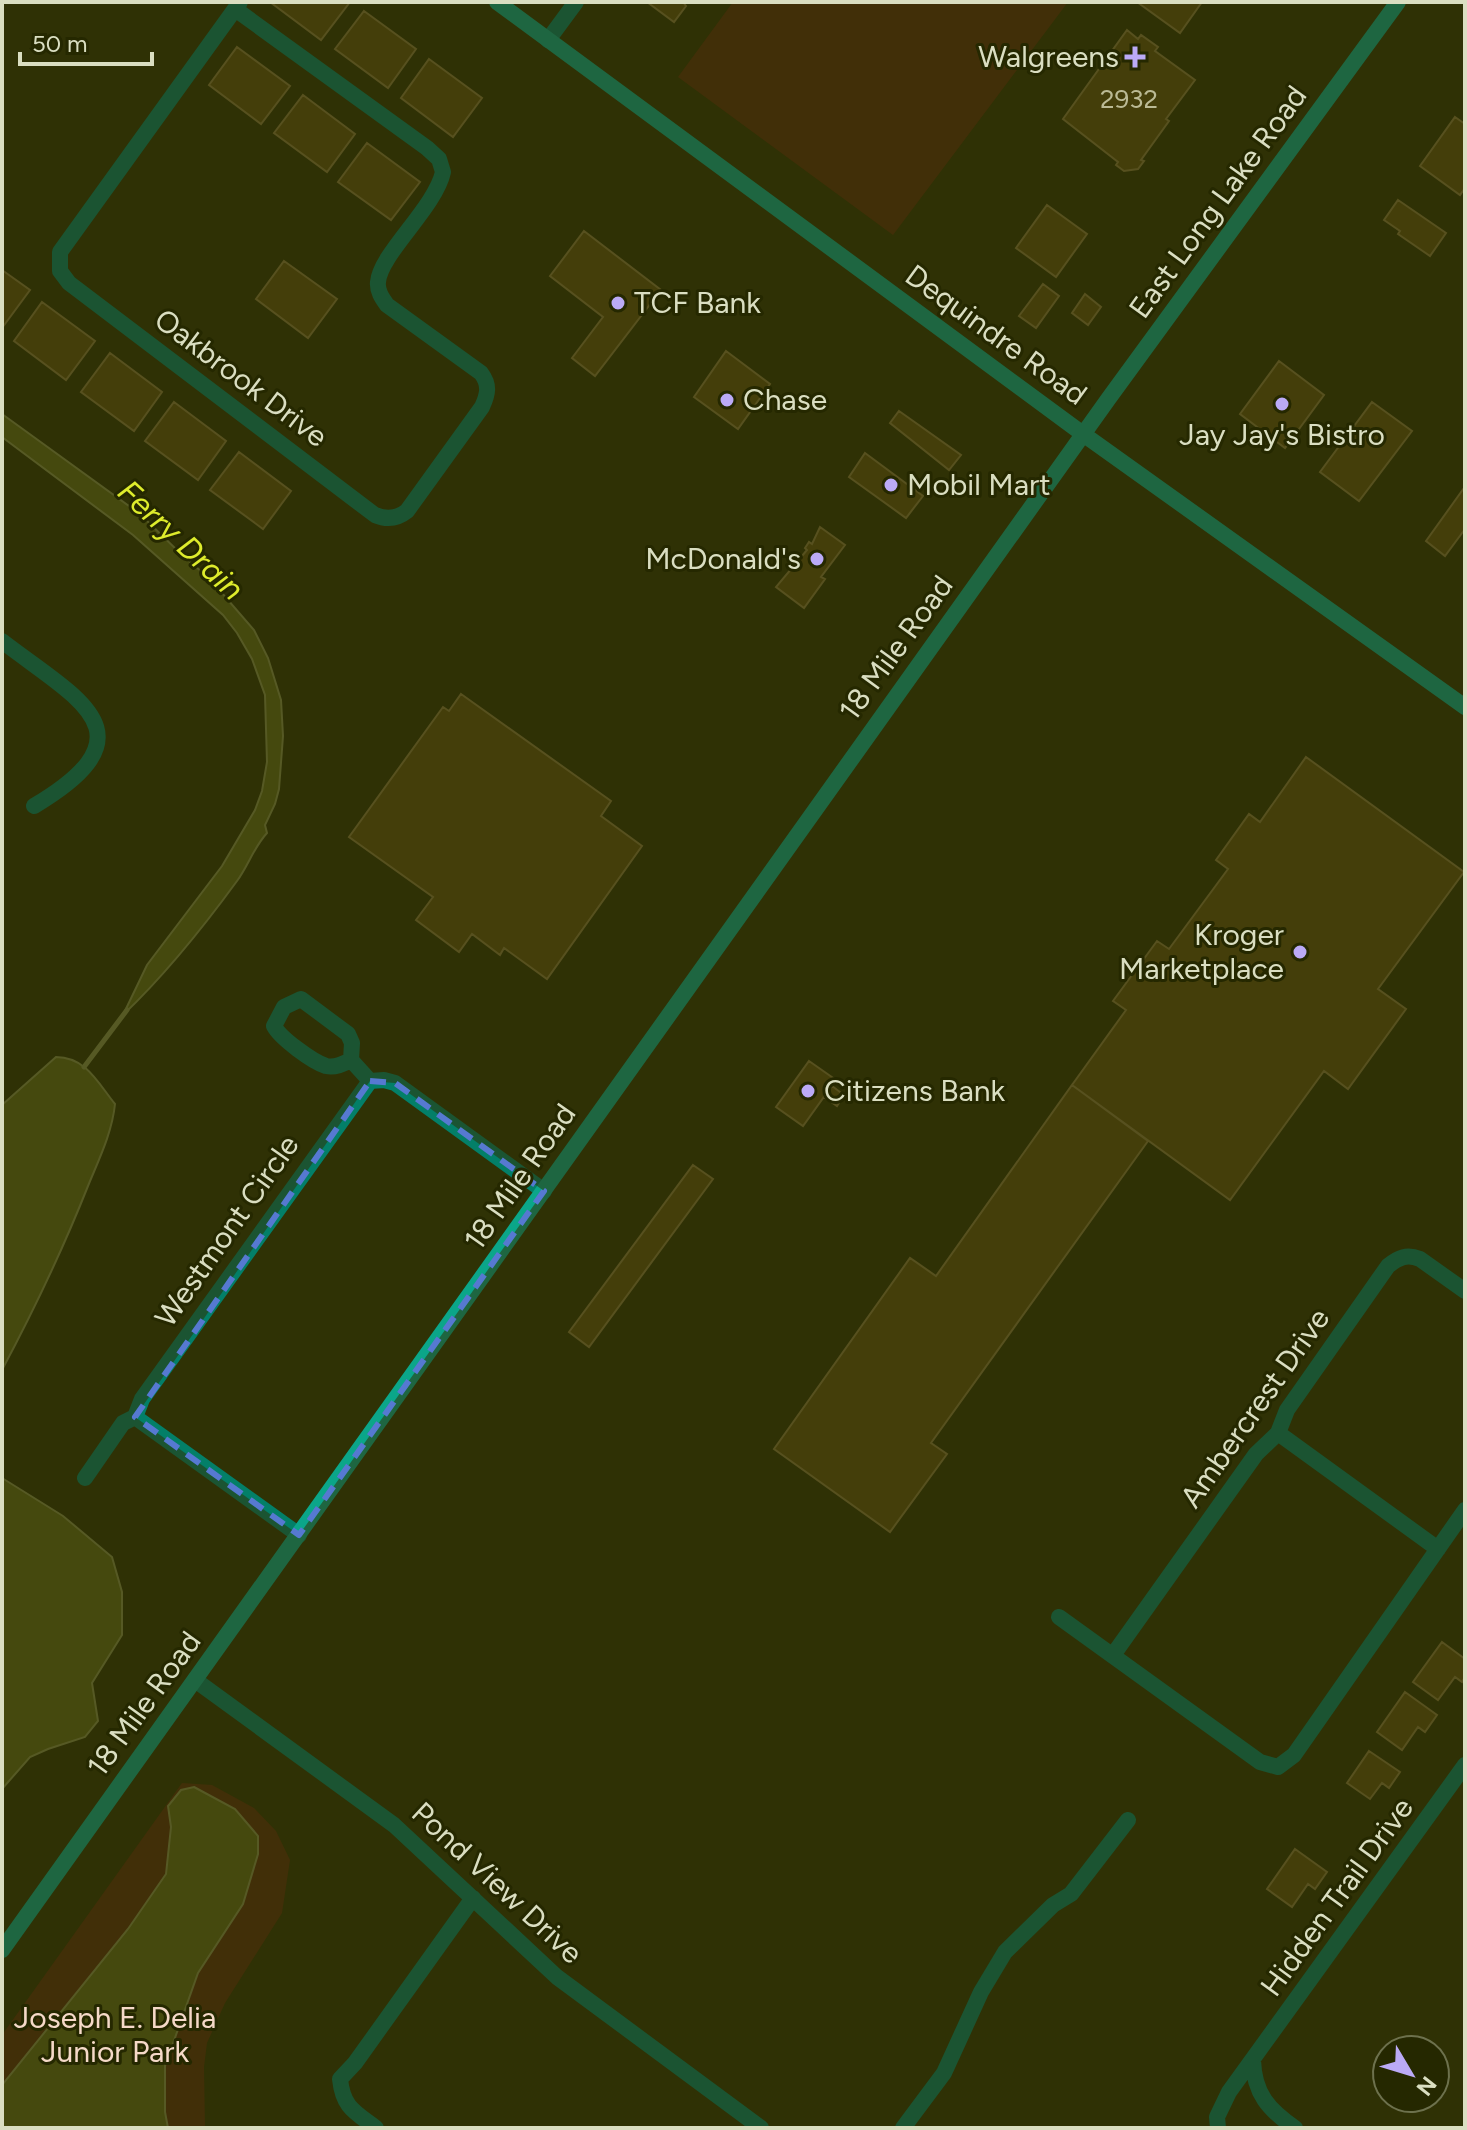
<svg xmlns="http://www.w3.org/2000/svg" width="1467" height="2130" font-family="Figtree,sans-serif">
<rect width="100%" height="100%" fill="#2f3205"/>
<!-- green -->
<path fill="#582d0c" d="M733,2h335l-175,233 -215,-158z
M182,1783l30,2 42,23 22,23 14,29 -8,53 -57,90 -18,40 -3,24 1,61h-203v-93z"/>
<!-- water -->
<path fill="#606619" stroke="#858a4b" stroke-width="2" d="M2,414l138,100 42,41 27,23 45,52 14,28 13,42 2,36 -4,53 -4,15 -10,21 2,8c-13,14 -19,33 -30,48 -35,48 -71,93 -114,134l24,-50 75,-99 33,-56 7,-19 5,-29 -2,-67 -13,-36 -15,-26 -14,-18 -90,-80 -131,-98z
M56,1057c30,0 42,26 59,47 -3,29 -16,55 -27,82 -25,63 -54,124 -86,184v-265z
M2,1478l61,38 49,41 10,35v43l-30,48 6,38 -13,16 -37,12 -18,8 -28,32z
M194,1787l41,22 23,27v18l-15,50 -45,69 -33,93v46l3,16h-166v-43l126,-156 38,-55 5,-47 -3,-21 13,-16z"/>
<g fill="none" stroke-linecap="round" stroke-linejoin="round">
<!-- stream -->
<path stroke="#858a4b" stroke-width="5" d="M84,1067l43,-57"/>
</g>
<!-- building -->
<path fill="#5e4f11" stroke="#87773e" stroke-width="2" d="M270,2h80l-29,38z
M647,2h36l3,4 -12,16z
M1137,2h65l-22,31z
M364,11l52,38 -28,39 -53,-39z
M1127,30l11,9 3,-4 17,12 -3,4 40,29 -29,39 3,2 -28,39 3,1 -6,8 -14,2 -8,-6 2,-3 -55,-43z
M237,47l53,39 -29,38 -52,-39z
M429,59l53,39 -29,39 -52,-39z
M303,95l52,39 -28,38 -53,-39z
M1455,117l10,7v64l-5,7 -40,-29z
M367,143l53,39 -29,38 -53,-38z
M1398,200l48,33 -16,23 -32,-22 2,-3 -16,-11z
M1047,205l40,29 -31,43 -40,-29z
M584,231l77,59 -66,86 -23,-18 31,-41 -53,-41z
M284,261l53,38 -29,39 -52,-39z
M2,270l28,20 -28,38z
M1043,284l16,12 -23,32 -17,-12z
M1085,294l16,13 -13,18 -16,-12z
M42,302l53,39 -29,39 -52,-39z
M726,351l44,33 -32,45 -44,-32z
M110,353l52,39 -28,39 -53,-39z
M1279,361l45,34 -39,53 -45,-34z
M174,402l52,39 -28,39 -53,-39z
M1372,402l40,29 -53,70 -39,-29z
M899,411l62,44 -12,15 -59,-47z
M239,452l52,39 -28,38 -53,-39z
M865,453l58,43 -17,22 -57,-41z
M1464,488l1,41 -20,27 -19,-15z
M820,527l25,18 -24,32 4,2 -21,29 -28,-21 31,-37 -2,-2 4,-6 3,2z
M461,694l150,107 -10,15 41,30 -95,133 -43,-31 -4,7 -28,-21 -13,18 -43,-32 17,-23 -84,-60 94,-130 6,4z
M1306,757l158,115 -86,117 28,20 -58,80 -24,-18 -94,129 -158,-115 54,-75 -13,-9 44,-60 12,8 59,-80 -12,-9 33,-46 11,8z
M809,1061l27,19 -33,46 -27,-19z
M1072,1085l76,56 -217,302 16,11 -57,78 -116,-83 136,-191 26,18z
M832,1086l12,9 -7,11 -13,-9z
M693,1165l20,14 -124,168 -20,-15z
M1442,1642l23,17v18l-3,5 -7,-5 -17,23 -25,-18z
M1405,1692l32,23 -12,17 -7,-5 -16,23 -25,-18z
M1369,1751l31,21 -11,16 -7,-5 -12,16 -23,-16z
M1295,1849l32,23 -12,17 -7,-5 -16,23 -25,-18z"/>
<g fill="none" stroke-linecap="round" stroke-linejoin="round">
<!-- minor -->
<path stroke="#037f68" stroke-width="16" d="M235,9l192,139 12,11 4,13c-8,36 -63,82 -65,110 -1,9 4,16 9,23l94,68c9,12 7,21 1,34l-75,104c-10,8 -20,9 -32,4l-306,-232 -9,-12v-19l180,-250
M548,40l28,-38
M2,641c75,58 155,92 32,165
M351,1060c-8,4 -16,8 -25,6 -13,-4 -46,-28 -52,-40l10,-19 17,-8 47,35 4,9 -1,17 19,21
M135,1417l164,118
M1278,1433l160,116
M85,1478l38,-55 12,-6 7,-18 228,-318 14,-1 11,3 149,108
M1059,1617l201,145 18,5 16,-12 171,-245
M1113,1655l143,-201 22,-21 9,-23 101,-144c11,-9 19,-12 32,-7l45,32
M195,1680l199,145 163,152 204,151
M1253,2060c1,34 16,50 42,68
M376,2128c-21,-16 -33,-20 -36,-49l15,-16 118,-165
M903,2128l41,-55 37,-81 24,-40 48,-47 18,-11 57,-74
M1218,2128l-1,-11 12,-25 236,-327"/>
<!-- secondary -->
<path stroke="#0ba689" stroke-width="16" d="M497,2l586,432 382,273
M2,1950l1107,-1552 289,-396"/>
</g>
<!-- marked area -->
<path d="M0 0H1467V2130H0ZM370,1081l25,2 149,108 -245,344 -164,-118z" fill="#2f3205" fill-opacity=".55" fill-rule="evenodd"/>
<path fill="none" stroke="#5679d1" stroke-width="6" stroke-dasharray="16 10" stroke-linejoin="round" d="M370,1081l25,2 149,108 -245,344 -164,-118z"/>
<!-- markers -->
<g fill="#bbaaf6" stroke="#252800" stroke-width="3">
<path d="M1131 45h8v8h8v8h-8v8h-8v-8h-8v-8h8z"/>
<circle cx="618" cy="303" r="8"/>
<circle cx="727" cy="400" r="8"/>
<circle cx="1282" cy="404" r="8"/>
<circle cx="891" cy="485" r="8"/>
<circle cx="817" cy="559" r="8"/>
<circle cx="1300" cy="952" r="8"/>
<circle cx="808" cy="1091" r="8"/>
</g>
<g text-anchor="middle" stroke-width="6" stroke-linejoin="round" paint-order="stroke">
<!-- number labels -->
<g font-size="26" fill="#bbba95">
<text x="1129" y="108">2932</text>
</g>
<!-- poi labels -->
<g font-size="30" fill="#dadec1" stroke="#252800" text-anchor="start">
<text x="1119" y="67" text-anchor="end">Walgreens</text>
<text x="634" y="313">TCF Bank</text>
<text x="743" y="410">Chase</text>
<text x="1282" y="445" text-anchor="middle">Jay Jay's Bistro</text>
<text x="907" y="495">Mobil Mart</text>
<text x="801" y="569" text-anchor="end">McDonald's</text>
<text x="1284" y="945" text-anchor="end">Kroger<tspan x="1284" dy="34">Marketplace</tspan></text>
<text x="824" y="1101">Citizens Bank</text>
</g>
<!-- street labels -->
<g font-size="30" fill="#dadec1" stroke="#252800">
<text transform="translate(1218 202) rotate(-54)" y="10">East Long Lake Road</text>
<text transform="translate(996 335) rotate(36)" y="10">Dequindre Road</text>
<text transform="translate(241 378) rotate(37)" y="10">Oakbrook Drive</text>
<text transform="translate(896 648) rotate(-54)" y="10">18 Mile Road</text>
<text transform="translate(520 1177) rotate(-55)" y="10">18 Mile Road</text>
<text transform="translate(227 1231) rotate(-55)" y="10">Westmont Circle</text>
<text transform="translate(1255 1408) rotate(-55)" y="10">Ambercrest Drive</text>
<text transform="translate(144 1704) rotate(-54)" y="10">18 Mile Road</text>
<text transform="translate(497 1883) rotate(43)" y="10">Pond View Drive</text>
<text transform="translate(1337 1897) rotate(-54)" y="10">Hidden Trail Drive</text>
</g>
<!-- park labels -->
<g font-size="30" fill="#f5d9c8" stroke="#252800">
<text x="115" y="2028">Joseph E. Delia<tspan x="115" dy="34">Junior Park</tspan></text>
</g>
<!-- water labels -->
<g font-size="32" font-style="italic" fill="#deec2c" stroke="#252800">
<text transform="translate(181 540) rotate(43)" y="11">Ferry Drain</text>
</g>
</g>
<!-- border -->
<rect width="1467" height="2130" fill="none" stroke="#dadec1" stroke-width="8"/>
<!-- north arrow -->
<g transform="translate(1411 2074) rotate(128)"><circle r="38" fill="#252800" stroke="#6d714d" stroke-width="2"/>
<path d="M0-6L14 30L0 20L-14 30Z" fill="#bbaaf6"/>
<text y="-12" font-size="22" font-weight="bold" text-anchor="middle" fill="#dadec1">N</text>
</g>
<!-- scale -->
<path d="M20 52v12h132v-12" fill="none" stroke="#dadec1" stroke-width="4"/>
<text x="32" y="52" font-size="24" fill="#dadec1" stroke="#252800" stroke-width="6" paint-order="stroke">50 m</text>
</svg>
